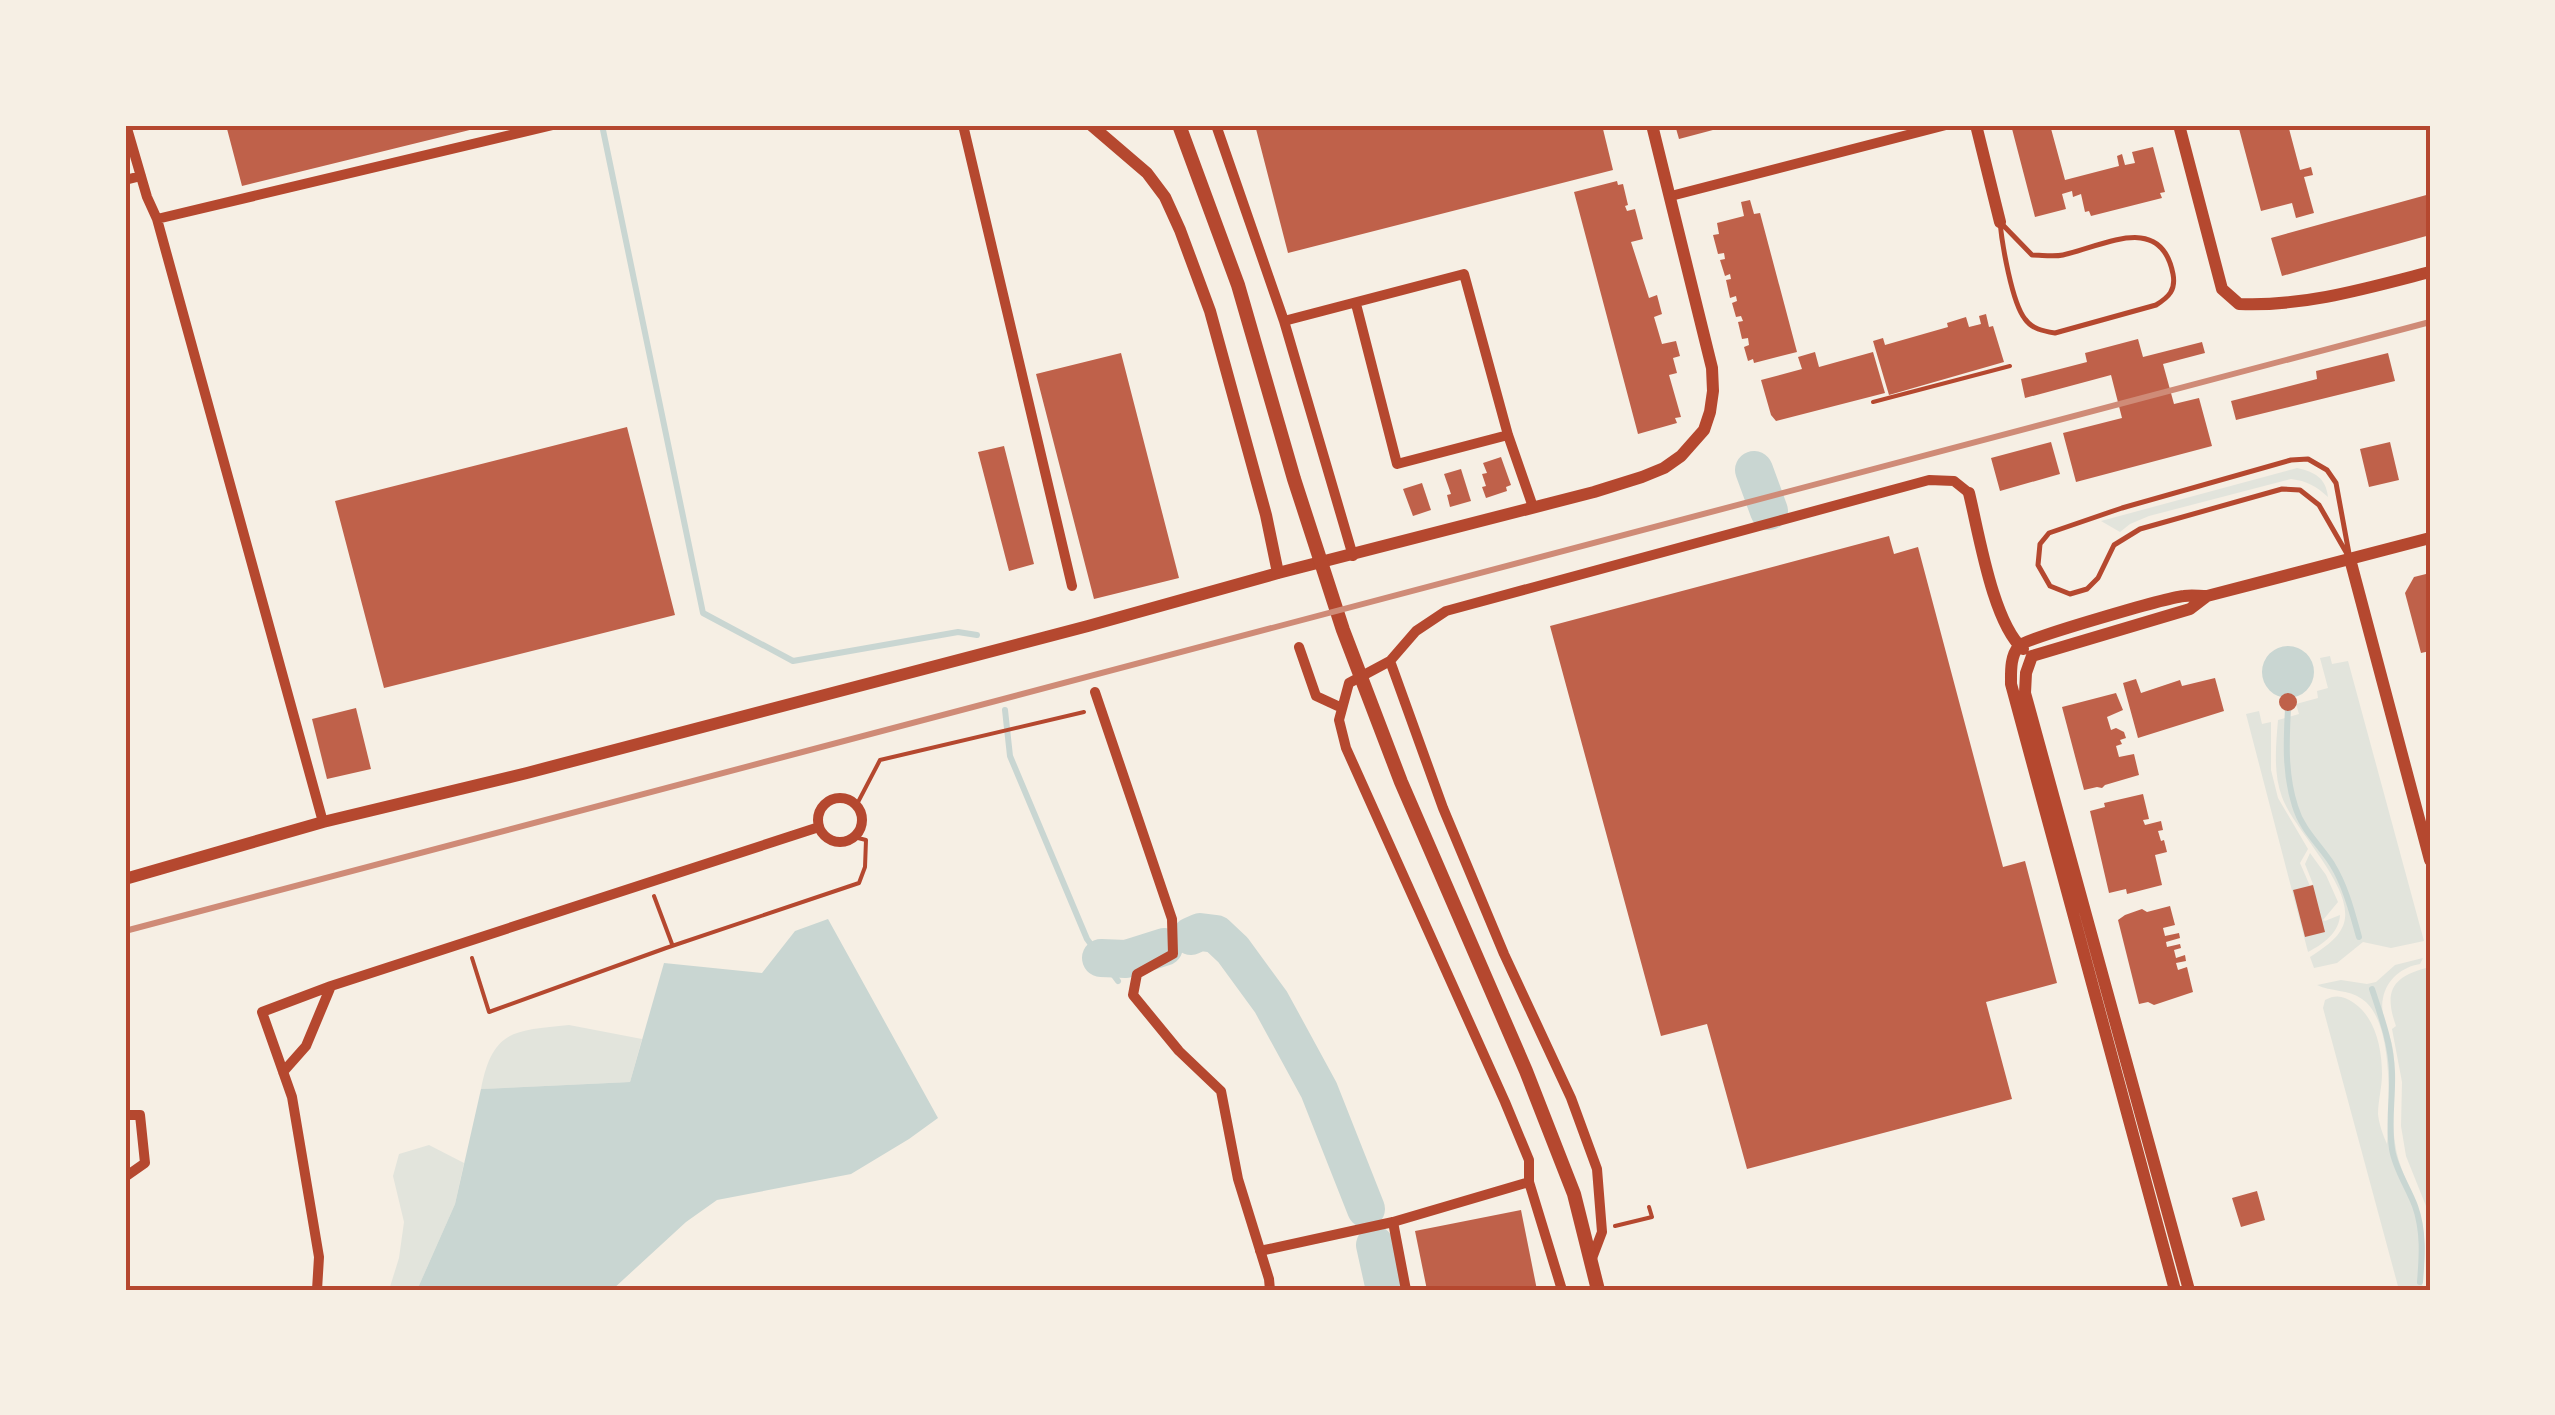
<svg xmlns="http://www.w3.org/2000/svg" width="2555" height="1415" font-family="'Golos Text',sans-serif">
<rect width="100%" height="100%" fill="#f6efe4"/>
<!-- green -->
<path fill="#e2e4dc" d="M2297,468c18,4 29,10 31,29 -12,-11 -21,-16 -37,-18l-142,37 -19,8 -10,8 -19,-11z
M2330,656l2,8 16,-3 76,280 -33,7 -28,-6 -26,21 -23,5 -4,-11c12,-8 27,-17 33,-31 15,-36 -49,-95 -61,-129 -9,-24 -6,-52 -4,-77l21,-6 -3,-10 22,-6 -1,-7 11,-3 -8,-30z
M2259,711l3,13 9,-2v48l7,28 30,51 -8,14 10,23 3,-2 -8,-20 5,-11 16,22 12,27 -15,18 2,1 15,-6c-1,18 -17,29 -32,37l-62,-238z
M2423,958l-3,6c-18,3 -33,15 -37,34 -4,17 8,36 10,52 4,31 -3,62 2,93 3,24 15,43 23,65 9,26 7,51 4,77l5,5h-28l-76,-282 2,-8c11,-6 19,-4 29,3 22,15 28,47 28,71 0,13 -4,27 -4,40 1,10 5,21 9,30 2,-35 8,-123 -25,-145 -14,-10 -31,-7 -45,-14l24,-5 26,4 9,-2 19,-17z
M2430,967v249l-24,-60 -5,-30 1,-44 -10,-53 4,-3c-13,-36 -3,-50 34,-59z
M569,1025l73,14 -12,43 -149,7c12,-61 34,-58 88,-64z
M429,1145l35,18 -9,41 -38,86h-28l10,-32 5,-36 -11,-46 6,-22z"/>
<!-- water -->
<path fill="#c9d6d2" d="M2262 672a26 26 0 1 1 52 0a26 26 0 1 1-52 0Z
M828,919l110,199 -29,21 -58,35 -134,26 -31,22 -74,68h-195l38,-86 26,-115 149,-7 34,-119 98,10 33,-42z"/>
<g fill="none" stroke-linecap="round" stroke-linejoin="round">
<!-- stream -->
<path stroke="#c9d6d2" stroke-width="6" d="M602,125l101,488 90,48 165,-29 19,3
M2289,691c-2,38 -6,78 6,115 7,24 24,38 37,58 14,23 20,48 27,73
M1005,710l5,46 77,183 31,42
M2372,989c9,27 19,54 20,83 1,26 -4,50 0,77 3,20 16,38 23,57 9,25 7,51 5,76"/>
<!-- river -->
<path stroke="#c9d6d2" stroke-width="38" d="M1754,470l15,41
M1191,936l9,-4 16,2 17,16 38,52 48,88 47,119
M1101,958l25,1 38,-12
M1375,1245l10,45"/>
</g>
<!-- building -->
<path fill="#bf614a" d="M226,125h260v1l-244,60z
M1255,125h347l11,45 -325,83z
M1675,125h52l1,1 -49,13z
M2011,125h39l15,55 54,-14 -2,-10 5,-2 3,11 10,-2 -3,-11 21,-5 12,45 -5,1 2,5 -71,18 -2,-5 -4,1 -4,-18 -8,3 -1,-6 -10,3 4,15 -31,8z
M2238,125h50l12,45 11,-3 2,8 -9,2 10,36 -18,5 -4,-15 -31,8z
M1617,181l1,4 5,-1 5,21 -3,1 2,5 8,-2 8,30 -12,3 18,56 8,-3 5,19 -8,3 8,27 14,-3 4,15 -7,2 4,15 -8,2 12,42 -6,1 2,5 -39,11 -64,-242z
M2430,194v41l-148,41 -11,-38z
M1750,200l4,14 6,-1 37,139 -43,11 -1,-4 -5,2 -4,-14 5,-2 -1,-7 -6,1 -4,-17 5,-1 -2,-5 -5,1 -4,-14 5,-2 -1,-5 -6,2 -4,-18 5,-1 -1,-5 -5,2 -5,-16 5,-1 -1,-6 -6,1 -5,-19 6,-1 -2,-11 27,-7 -3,-14z
M1986,314l3,13 4,-1 11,36 -115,33 -16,-54 10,-3 2,7 63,-18 -1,-4 19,-6 3,10 12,-3 -2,-8z
M2138,339l5,18 59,-15 3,11 -42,11 11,40 25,-6 13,48 -136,36 -13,-49 59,-15 -11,-43 -86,23 -4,-19 66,-17 -2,-9z
M1815,352l4,15 54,-15 12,41 -109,28 -5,-6 -10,-35 41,-11 -4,-12z
M1121,353l58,225 -85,21 -58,-225z
M2388,353l7,28 -159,39 -5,-19 86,-22 -1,-8z
M627,427l48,188 -291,73 -49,-187z
M2051,442l9,32 -60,17 -9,-33z
M2390,442l9,38 -30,7 -9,-38z
M1004,446l30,118 -25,7 -31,-119z
M1501,457l10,28 -5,2 1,4 -21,7 -4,-11 4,-1 -4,-12 5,-1 -4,-10z
M1461,469l10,32 -21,6 -3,-12 4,-1 -7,-20z
M1422,483l9,27 -18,6 -10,-27z
M1889,536l5,18 24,-7 85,320 22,-6 32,122 -71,19 26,97 -265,70 -40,-145 -46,12 -111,-410z
M2430,573v78l-9,2 -16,-60 9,-16z
M2215,678l9,33 -86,27 -15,-55 13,-4 5,14 39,-13 2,6z
M2279 702a9 9 0 1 1 18 0a9 9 0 1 1-18 0Z
M2116,693l7,17 -16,7 4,13 5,-2 8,4 2,6 -6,2 2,4 -6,2 3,11 15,-3 5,21 -34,10 -3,3 -5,-1 -13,3 -22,-83z
M356,708l15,61 -44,10 -15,-60z
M2143,794l6,25 -6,1 2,5 16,-4 2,9 -5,1 3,10 3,-1 3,12 -12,3 7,30 -35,9 -1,-5 -17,4 -19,-82 15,-4 -1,-4z
M2313,885l12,47 -20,5 -12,-47z
M2170,906l5,19 -12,3 2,8 14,-3 1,5 -14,4 1,5 13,-3 1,4 -7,2 2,8 9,-3 1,6 -10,2 2,7 9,-3 6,25 -39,13 -6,-3 -9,2 -21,-84 7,-5 17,-6 5,3z
M2257,1191l8,29 -24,7 -9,-29z
M1521,1210l16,80h-110l-12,-59z"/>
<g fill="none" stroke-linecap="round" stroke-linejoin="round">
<!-- path -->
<path stroke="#b5482f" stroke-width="4" d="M1873,402l137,-36
M856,806l24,-46 204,-48
M654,896l18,48
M472,958l17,54 177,-64 193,-65 6,-16 1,-27 -12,-3
M1615,1226l37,-9 -3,-10"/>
<!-- service -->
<path stroke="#b5482f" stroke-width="5" d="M2000,222l32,33c10,0 21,2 31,0 41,-9 98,-43 110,19 3,16 -4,23 -17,31l-101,28c-12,-2 -23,-4 -30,-14 -13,-16 -23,-75 -25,-97z
M2308,459l19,11 9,13 14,76 -31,-54 -19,-15 -18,-1 -142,40 -26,16 -16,33 -11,11 -17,5 -20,-8 -12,-21 2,-21 9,-11 73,-25 169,-48z"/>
<!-- minor -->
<path stroke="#b5482f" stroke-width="10" d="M126,125l21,72 10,22 166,603
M963,125l109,461
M1216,125l68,196 69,235
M125,180l16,-4
M1671,196l275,-71
M157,219l396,-94
M1356,304l41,160 111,-29
M1284,321l180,-47 44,161 25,72
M1299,647l17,49 26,12
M1390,661l53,147 61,146 67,144 26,71 5,63 -11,29
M1095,692l77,227 1,35 -36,20 -4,21 46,56 42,40 17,88 31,100 1,11
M818 820a22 22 0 1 1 44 0a22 22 0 1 1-44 0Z
M283,1072l23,-26 25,-60
M125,1115h15l5,48 -20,14
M1393,1222l13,68
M1260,1251l133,-29 136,-40
M317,1290l2,-33 -27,-160 -30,-85 69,-26 488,-159
M1562,1290l-33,-108v-22l-24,-58 -159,-354 -7,-28 10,-37 41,-22 26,-30 30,-20 483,-131 25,1 15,12"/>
<!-- tertiary -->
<path stroke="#b5482f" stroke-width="12" d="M1091,125l56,48 18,24 15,33 30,81 56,204 12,58
M1976,125l24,97
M2179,125l43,164 17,15c64,3 129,-16 191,-32
M1969,493c10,41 24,130 54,156
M2350,559l80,301
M2032,656l-6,17 -1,20 164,597
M2032,656l158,-47 17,-13
M125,879l198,-57 204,-49 561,-147 190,-53 316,-81 48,-15 22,-9 17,-12 23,-26 6,-18 3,-21 -1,-23 -60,-243
M2175,1290l-164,-606c0,-12 -1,-28 8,-38 8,-8 147,-48 165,-50 7,-1 15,0 23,0l223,-58"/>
<!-- secondary -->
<path stroke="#b5482f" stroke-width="14" d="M1179,125l59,160 56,194 49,151 58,152 125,289 48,123 24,96"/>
<!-- rail -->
<path stroke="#cf8b77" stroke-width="6" d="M125,931l2305,-609"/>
</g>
<!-- border -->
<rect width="2555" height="1415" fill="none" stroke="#f6efe4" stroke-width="255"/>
<rect x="128" y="128" width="2300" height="1160" fill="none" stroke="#b5482f" stroke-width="4"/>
</svg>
